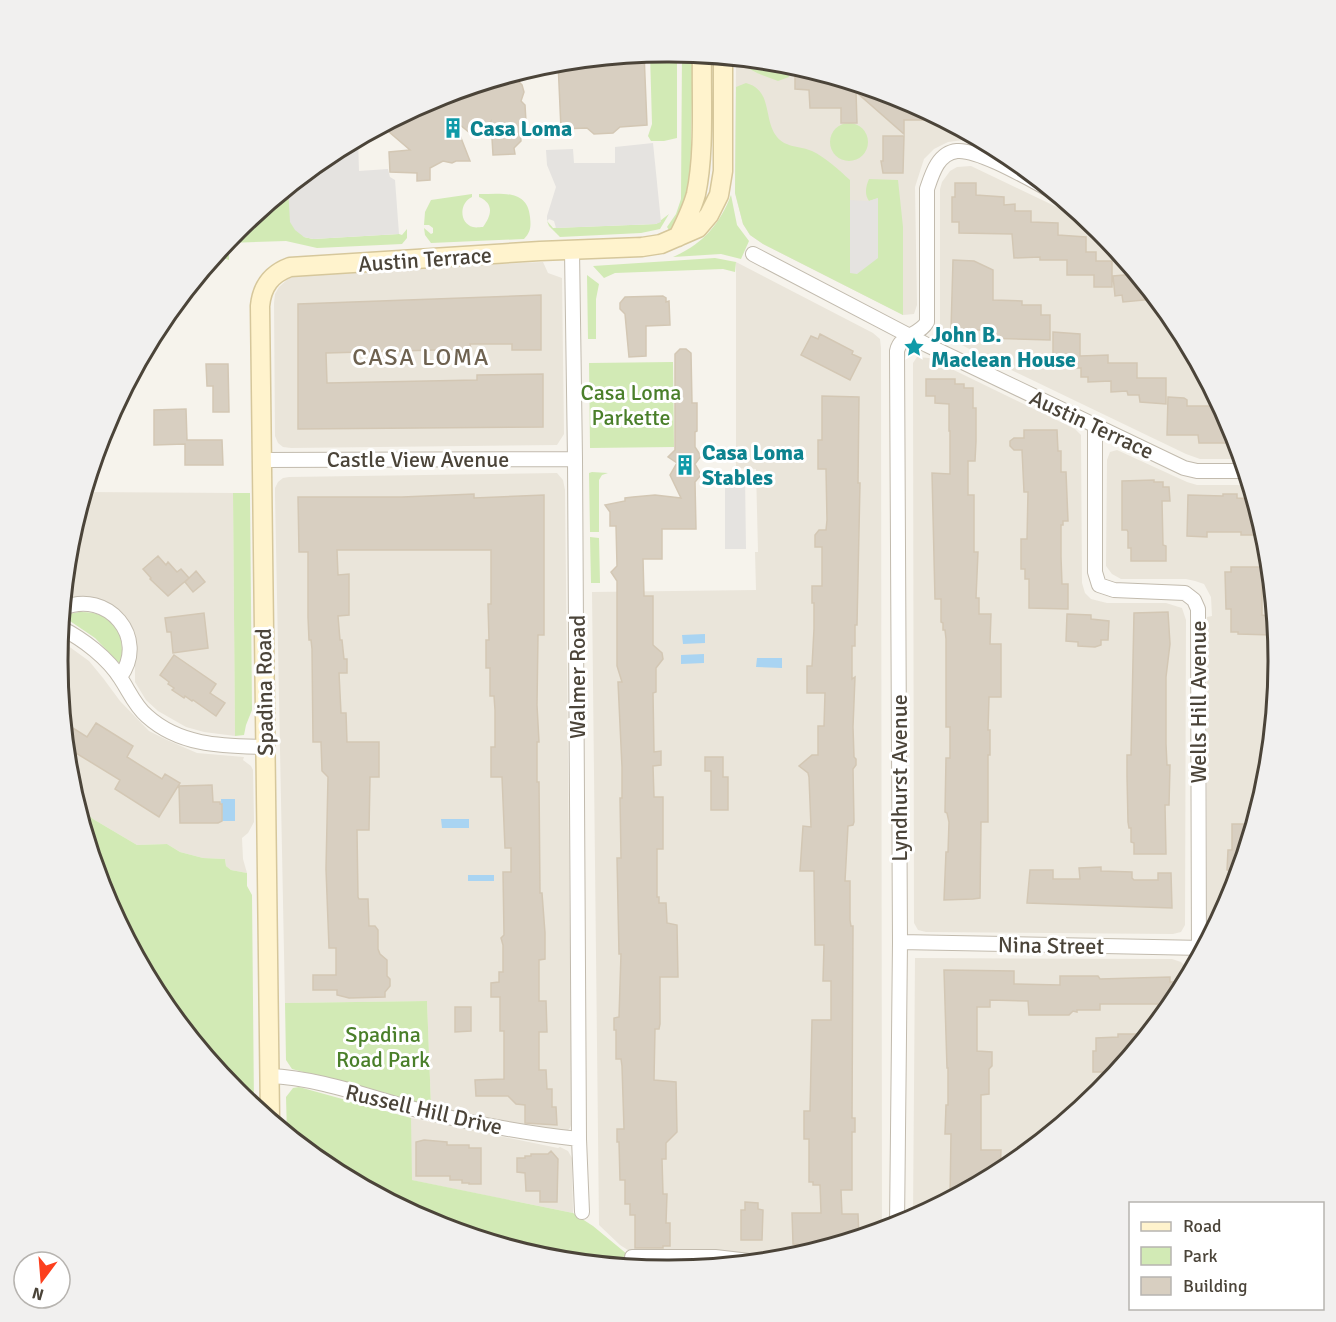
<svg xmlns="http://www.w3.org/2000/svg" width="1336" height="1322" font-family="Signika,sans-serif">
<rect width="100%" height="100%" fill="#f6f3ec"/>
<!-- residential -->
<path fill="#eae5da" d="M736,62l21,11 32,4 -2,-14 115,35 105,56 7,5 -34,-16 -16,-3 -16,2 -14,7 -10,10 -9,28 2,118 -3,9 -11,1 -140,-71 -13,-9 -7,-11 -8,-31z
M971,166l115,55 13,9 7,12 11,9 58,71 57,106 9,31h-41l-14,-5 -202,-97 -44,-24v-144l2,-7 8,-11 7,-4z
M543,262l5,11 14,5 2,156 -7,11 -266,3 -8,-1 -5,-4 -3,-7 -1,-133 1,-9 4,-7 10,-9 -1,-2 9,-3z
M736,262l137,71 7,6 1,9 1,883 -87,26 -164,-5 -11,-7 -21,-20 -7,-633 164,-2 -1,-38h3l-2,-83 -20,-1z
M917,357l12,1 146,71 6,6 1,148 3,10 6,6 16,4h59l16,5 4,12 -1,305 -4,7 -8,2 -247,-2 -8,-2 -4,-7 -1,-552v-8z
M1117,450l70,32 10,3h52l17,57 12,119 -12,119 -35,115 -18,35 -6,-5v-308l5,-1 -1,-19 -7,-13 -9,-3 -9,-2h-65l-9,-5 -6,-8 1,-106 3,-8z
M557,473l6,7 2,10 7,632 -2,6 -5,5 -134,-27 -4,-105 -142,2 -10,-508v-7l3,-6 5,-4 6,-1z
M85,492l148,1 2,243 -31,-4 -18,-5 -28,-16 -12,-11 -11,-18v-43l-10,-22 -10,-10 -11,-6 -14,-4 -13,1 -13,4 6,-60z
M60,640l29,21 14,17 17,23 29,30 18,9 30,13 47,4 -1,3 8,6 2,4 1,52 -6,11 -6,5 1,21 4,14 -16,-3 -5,-4 -1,-7 -22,-1 -23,-6 -13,-8 -30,1 -44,-26 -15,-13 -8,-26 -12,-119z
M915,958l257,1 9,3 4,4v5h5v2l-15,27 -76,93 -92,75 -94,50z
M411,1118l147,30 2,-1 8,4 4,7 1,55 -162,-33z
M639,1264l75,2 -46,5 -29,-3z"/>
<!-- green -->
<path fill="#d2eab5" d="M668,51l9,1v86l-13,3h-13l-3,-5 4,-12 -2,-71z
M682,52l11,1 -3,142 -16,32 -5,3 -2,-3 9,-13 5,-15z
M736,58l51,5 2,14 -11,4 -21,-8 -21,-11z
M746,83c27,7 17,37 31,54 9,11 24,9 35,14 13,6 27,19 38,29v93l28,-75 -9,3c-5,-7 -3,-15 0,-22l29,1 5,47v88l-140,-71 -13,-9 -7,-11 -8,-31 1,-106z
M830 142a19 19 0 1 1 38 0a19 19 0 1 1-38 0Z
M289,187l15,50 9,2 86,-5 3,1 5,-6v9l-5,6 -85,4 -31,-7 -57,2v17l-6,-2 -5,-4 19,-25z
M472,194v3c-13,6 -13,26 1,30 3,1 7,0 10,0 8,-11 12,-23 -4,-30v-3c21,0 49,-5 51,23 1,9 1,15 -6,22l-93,4 -6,-8 -1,-7 7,6 2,-1v-5l-4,-3h-5l1,-13 6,-12z
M731,195l6,30 12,16 -8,18 -20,-5 -48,3c30,-13 47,-33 58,-62z
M669,214l-9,15 -19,4 -81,4 -11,-11 -2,-5 6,7 103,-4z
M715,258l21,4 -1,10 -12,-3 -108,4 -11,5 -11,-12z
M587,275l12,9 -3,15v40h-8z
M673,362l1,85 -84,1 -1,-85z
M592,472l16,1 -6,2 -3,5v52h-9l-1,-59z
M233,493h17l2,217 -6,15 -2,10 -9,1z
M590,537l9,1 1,45h-9z
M80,612c32,-1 46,20 41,50h-3l-23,-24 -28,-19 2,-5z
M78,806l15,13 44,26 30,-1 13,8 23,6 22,1 1,7 5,4 16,3v13l5,9 2,211 -18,-14 -75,-92 -57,-106z
M427,1001l4,105 -139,-37 -6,-9 -1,-57z
M299,1087l112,31 1,62 161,33 20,13 46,38v4l-90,-9 -115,-35 -105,-56 -42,-34 -1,-37 7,-9z"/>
<!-- parking -->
<path fill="#e5e3e0" d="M358,138l1,33 29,-2 2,8 5,3 4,54 -86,5 -9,-2 -9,-7 -5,-8 -2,-35 41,-33z
M653,143l8,79 -5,2 -100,4 -2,-7 -5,-2 -2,2v-5l9,-29 -9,-22 -1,-15 27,-1 1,14h41v-16z
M878,198v60l-21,16 -7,-1v-73l19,1z
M745,474l1,75h-21v-74z"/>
<!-- water -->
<path fill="#a9d4f2" d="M705,634v9l-22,1 -1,-9z
M704,654v9l-23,1v-9z
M757,658h25v10l-26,-1z
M221,799h14v22h-13z
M441,819h28v9h-27z
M468,875h26v6h-26z"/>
<!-- building -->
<path fill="#d8cfc1" stroke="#d3c7b4" stroke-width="1.5" d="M644,53l3,72 -27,2 -7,6 -19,1 -7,-6 -26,1 -3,-67z
M795,65l107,33 42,22h-40v14l-48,-42 1,31h-16v-15h-31l-1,-18 -14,-1z
M510,75v4l8,2 4,4 2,7 -3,9 4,4 1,17 -6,6 1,13 -7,7 1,6 -22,1 -2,-34 -15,17 -22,-18 16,41h-14l-4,2 -9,-2 -13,7v12l-13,1v-8l-27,-1 -1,-20 21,-2 -28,-24 53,-29z
M883,136h21l-1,37h-20l-2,-12h2z
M955,183h21v12l28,2v8l11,-1v7h16v11l27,1v12l28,2v15h10v9h16v26h-18v-12h-27v-15h-27v-3l-26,1 -2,-24 -53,-1v-11h-7v-25h3z
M953,260l21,1 19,9v30l29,1v4h19v10h9v25l-68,-2v-8h-31z
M1136,274l5,6 15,19 -33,3 -1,-7 -7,1 -2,-20z
M541,295v55h-29v-6h-42l1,5 -145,4 1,30 150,-3v-5l66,-1v53l-245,2v-125z
M663,296l3,2v4l3,-1 1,24 -24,1v30l-17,1 -4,-43 -5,-5v-6l5,-6z
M1053,332l27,2v22l28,-1v8h29v15h29v26l-26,-2 -1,-7h-11l-1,-4 -16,1v-11l-23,1v-5h-7v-9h-12l-2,-4h-14z
M820,334l33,17 -1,3 9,4 -11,22 -49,-25 10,-19 7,3z
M680,349h6l5,4 1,50h5v28l-2,1v15l6,9 -6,8 6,11 -6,7 1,47h-34v30h-19l1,37h9v49l9,8 1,6 -7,9v24l-3,1 1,59 7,-1v14l-8,1 1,31h9v52h-6v48h2v6h7l1,20 10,2 1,52h-18v47l-1,5h-4l-1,51 22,2 1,50 -11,11v16h-4l1,35h4l-1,29h4v23h-7v2h-28v-33h-5v-11h-5v-24h-5l-1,-38h-2v-13h7l-2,-63 -1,-7h-5v-29h-2v-12l5,-1 2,-63h-2l-2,-96h4l-1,-60h2v-31l-4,-85h4l-5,-16v-85l-6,-9 6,-6 -1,-40h-6v-14l-5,-7 20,-4v-3l8,-1 22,-2 26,3 -11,-23 7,-12 -9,-6 7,-7v-96z
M206,364h22l1,48h-16v-26h-6z
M926,379h29v5h9v4h9v20h3v33l-1,20h-7v34h6v57h4l-2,46h3v16h12l-1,30h11v53h-12l-1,33h2v25h-2v67h-7l-1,76 -7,1 -29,1 2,-48h2l1,-30 -2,-9 -2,-1 1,-54h4v-31h-4v-88l-1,-9h-2v-7l-2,-1v-23h-6l-3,-126 18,1v-43h-1v-27l-14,-1v-7h-9z
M822,396l37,1 -1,86h2l-3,142h-2v21h-3v33l3,-2 -2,50 1,30 2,2v6l-3,4 1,53 -1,3 -5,1 -3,55h5v39l1,6h2l-1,192h3v14h-3v58h-11l1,24h16l1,24 -26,7h-31l-9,-1 -1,-31h29l-1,-28h-7v-3h-4v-43h-5v-28h6l2,-91h19v-39h-8l1,-36h-9l-1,-74h-14l3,-45 8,1 -2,-50 -1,-4 -9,-7 13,-11h6v-29h6l1,-33h-18v-27h5l2,-37v-26h-2v-17h10v-39h-7v-12l4,-5h7l1,-10 -1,-51h-8v-29h4z
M1168,397l16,1 3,2v6h27l1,6 8,-1 12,27h-8v5h-28l-1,-8h-31z
M186,409l1,31h35l1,25h-38v-21l-31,1v-35z
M1024,430h33l1,21h3v21h5l2,49h-5v4h-2v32l1,27h6v25l-39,-1v-29h-4v-10h-4v-30h6l1,-47h-4l-2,-42h-8l-4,-4v-5l4,-3h10z
M1154,480v2h9v5h6l1,14h-8l1,44 3,1v15h-35v-13h-3v-16l-1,-2h-5v-49z
M474,494v4l70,-3v140h-6l-1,70 2,37h-2v40h2l1,111h2l3,40v26l-6,1v41h7l1,31h-8v38h7l1,19h5v18h4l1,18 -32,-2v-18l-9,-1 -8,-8h-32l-1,-16 29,-1v-48h-4v-34h-9v-14l8,-1v-10h4v-27l-2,-7 3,-3 -1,-63h8v-24h-6l-3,-71h-11v-30h4v-37l-1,-14h-4v-28h-4v-28h3l-1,-36h3v-54h-154l1,25 11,-1v41l-11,1 2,24h2l2,19h3v14h-8l2,40h5l1,29h32v35h-9l-1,53h-12l1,67 1,2h9l1,27h6l3,4v19l2,5 7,6v16l3,3v7l-5,6v5l-36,1 -12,-3v-5h-24v-15h23v-27h-7l-3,-79 2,-92 -6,-6 -1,-29h-8l-1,-93 -1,-9h-2l-1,-23v-65h-9l-1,-55h104z
M1223,494h14v4l16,1 11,36h-23v-3h-34v5l-20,-1 1,-41 35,1z
M158,556l8,9 2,-3 9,10 4,-3 8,9 -21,18 -18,-17 1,-1 -8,-9z
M1231,567h38l1,17 -8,1v30l12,2 1,18 -37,-1v-2h-7v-23h-5l-1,-37h6z
M196,571l9,11 -12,10 -8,-10z
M1168,612l2,32 -4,33v67l1,21h3l-1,40h-4l1,49h-32v-11l-3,-1v-14h-2l-1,-6 -1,-46v-21h4l3,-142z
M204,613l4,35 -35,5 -2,-21h-4l-2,-14z
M1067,614l24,1v4l18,2 -1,19h-7v5l-6,2 -17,-1v-4l-12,-1z
M174,655l42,29 -6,9 15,10 -9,13 -23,-16 -1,1 -7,-5 -1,2 -12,-8 2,-2 -6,-4 1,-2 -9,-7z
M96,723l37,23 -6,11 35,22 3,-5 15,9 -21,34 -44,-28 5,-9 -54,-33v-7l7,-12 14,9z
M705,757h18v20h5v33h-17v-39h-6z
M212,785l1,17h7v2h2v17l-4,2h-38l-1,-37z
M1232,824h21l-18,58h-3v-11l-5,-1 1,-20h4z
M1101,867v4l31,1v6l2,2h24v-7h13l1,35 -145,-5 3,-33h23v9h27l-1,-11z
M944,970l70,1v13l46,1v-9h38l2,3 70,-2v5h7v15l-5,7h-72v6h-23v2l-4,-1 -4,4h-40l-1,-14 -38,-1v7h-13v44l15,1v14l-3,3v25l-8,1v55h20l-1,22 -50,27 1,-65h-6l1,-29h2v-37h-1z
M455,1007h16v24l-16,1z
M1118,1034h29l-40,50 -1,-12h-13v-21h3v-13l22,-1z
M424,1140l23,2v3h22v3h12v36h-12v-1h-7v-3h-12v-4h-34v-34z
M551,1151l7,8 -1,43h-17v-11h-14l-1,-18 -8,-1v-14h8v-2h6v-2h17z
M745,1202l13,1v6l5,1 -1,30h-21v-30h4z
M635,1266h28v5l-28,-3z"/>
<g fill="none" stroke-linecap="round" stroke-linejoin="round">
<!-- street casing -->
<g stroke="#c2bbae" stroke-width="16">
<path id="street" d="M572,250l3,209 4,680 3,73
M753,254l174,91 257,123 13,3h48
M1095,426v146l4,13 15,5 71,3 9,7 4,9 1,346
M262,460l313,-1
M63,608c45,-19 86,30 57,69
M61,628c22,11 47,30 60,51 8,12 14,27 26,37 33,30 76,30 118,31
M900,942l303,6
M269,1076c56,2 111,26 165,38 48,11 97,20 145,25
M897,1226l3,-284 -3,-591c3,-16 23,-16 30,-29v-133c5,-15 11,-36 30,-38 22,-2 74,29 95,40
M632,1257h83l43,5"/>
</g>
<!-- secondary casing -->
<g stroke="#d6c79b" stroke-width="21">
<path id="secondary" d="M678,237c7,-14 14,-28 18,-43 9,-42 5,-96 6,-140
M270,1119l-10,-813c2,-20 11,-32 30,-39l250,-16 102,-4 19,-3 37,-16 11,-13 10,-20 4,-24v-115"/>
</g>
<!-- street -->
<use href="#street" stroke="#fff" stroke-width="14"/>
<!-- secondary -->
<use href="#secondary" stroke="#fff3cd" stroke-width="18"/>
</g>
<!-- icons -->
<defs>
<g id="building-bare" transform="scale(1.62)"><path d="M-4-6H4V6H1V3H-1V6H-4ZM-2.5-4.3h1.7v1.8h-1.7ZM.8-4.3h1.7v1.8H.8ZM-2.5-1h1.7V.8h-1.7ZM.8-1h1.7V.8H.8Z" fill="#0f9aa8" stroke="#fff" stroke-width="2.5" paint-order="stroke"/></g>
<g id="sight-bare" transform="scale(1.62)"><path d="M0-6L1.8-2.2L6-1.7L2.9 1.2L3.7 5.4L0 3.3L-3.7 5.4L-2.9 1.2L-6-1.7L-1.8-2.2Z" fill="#0f9aa8" stroke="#fff" stroke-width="2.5" paint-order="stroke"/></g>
</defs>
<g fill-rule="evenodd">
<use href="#building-bare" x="453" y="128"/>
<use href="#sight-bare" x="914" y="347"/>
<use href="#building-bare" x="685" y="465"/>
</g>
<g text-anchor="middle" stroke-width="6" stroke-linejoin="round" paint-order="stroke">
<!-- culture labels -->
<g font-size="22" font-weight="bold" fill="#0d838f" stroke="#fff" text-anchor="start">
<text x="470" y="136">Casa Loma</text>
<text x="931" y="342">John B.<tspan x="931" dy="25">Maclean House</tspan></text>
<text x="702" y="460">Casa Loma<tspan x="702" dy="25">Stables</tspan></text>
</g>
<!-- street labels -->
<g font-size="22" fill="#4b4439" stroke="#fff">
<text transform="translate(425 259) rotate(-4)" y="8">Austin Terrace</text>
<text transform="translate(1092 424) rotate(25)" y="8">Austin Terrace</text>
<text x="418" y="467">Castle View Avenue</text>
<text transform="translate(577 677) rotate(-90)" y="8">Walmer Road</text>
<text transform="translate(264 692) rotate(-91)" y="8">Spadina Road</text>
<text transform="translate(1198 702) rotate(-90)" y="8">Wells Hill Avenue</text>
<text transform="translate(899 778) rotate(-90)" y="8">Lyndhurst Avenue</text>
<text transform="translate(1051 945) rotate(1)" y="8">Nina Street</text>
<text transform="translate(424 1109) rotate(13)" y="8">Russell Hill Drive</text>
</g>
<!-- park labels -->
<g font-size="22" fill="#4a7f2a" stroke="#fff">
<text x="631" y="400">Casa Loma<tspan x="631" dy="25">Parkette</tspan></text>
<text x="383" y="1042">Spadina<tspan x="383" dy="25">Road Park</tspan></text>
</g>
<!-- neighbourhood labels -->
<g font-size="24" letter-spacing="1.5" fill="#6e6250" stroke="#fff">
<text x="421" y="365">CASA LOMA</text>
</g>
</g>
<!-- crop -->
<path d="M0 0H1336V1322H0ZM667 62H669A599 599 0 0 1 1268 661V661A599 599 0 0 1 669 1260H667A599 599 0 0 1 68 661V661A599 599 0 0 1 667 62Z" fill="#f1f0ef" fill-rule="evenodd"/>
<path fill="none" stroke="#4b4439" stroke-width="3" d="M667 62H669A599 599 0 0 1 1268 661V661A599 599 0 0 1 669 1260H667A599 599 0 0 1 68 661V661A599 599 0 0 1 667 62Z"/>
<!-- legend -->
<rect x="1129" y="1202" width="195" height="108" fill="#ffffff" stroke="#b7b4b0" stroke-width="1.5"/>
<rect x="1141" y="1222" width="30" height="9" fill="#fff3cd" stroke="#b7b4b0" stroke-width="1.5"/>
<text x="1183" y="1232" font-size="18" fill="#4b4439">Road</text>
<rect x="1141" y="1247" width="30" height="18" fill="#d2eab5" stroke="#b7b4b0" stroke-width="1.5"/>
<text x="1183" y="1262" font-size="18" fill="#4b4439">Park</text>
<rect x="1141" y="1277" width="30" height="18" fill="#d8cfc1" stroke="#b7b4b0" stroke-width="1.5"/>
<text x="1183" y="1292" font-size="18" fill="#4b4439">Building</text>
<!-- north arrow -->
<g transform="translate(42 1280) rotate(196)"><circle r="28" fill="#ffffff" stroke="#b7b4b0" stroke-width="1.5"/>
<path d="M0-4.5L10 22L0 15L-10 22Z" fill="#fc3f1d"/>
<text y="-9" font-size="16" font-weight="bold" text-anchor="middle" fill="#4b4439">N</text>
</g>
</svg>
